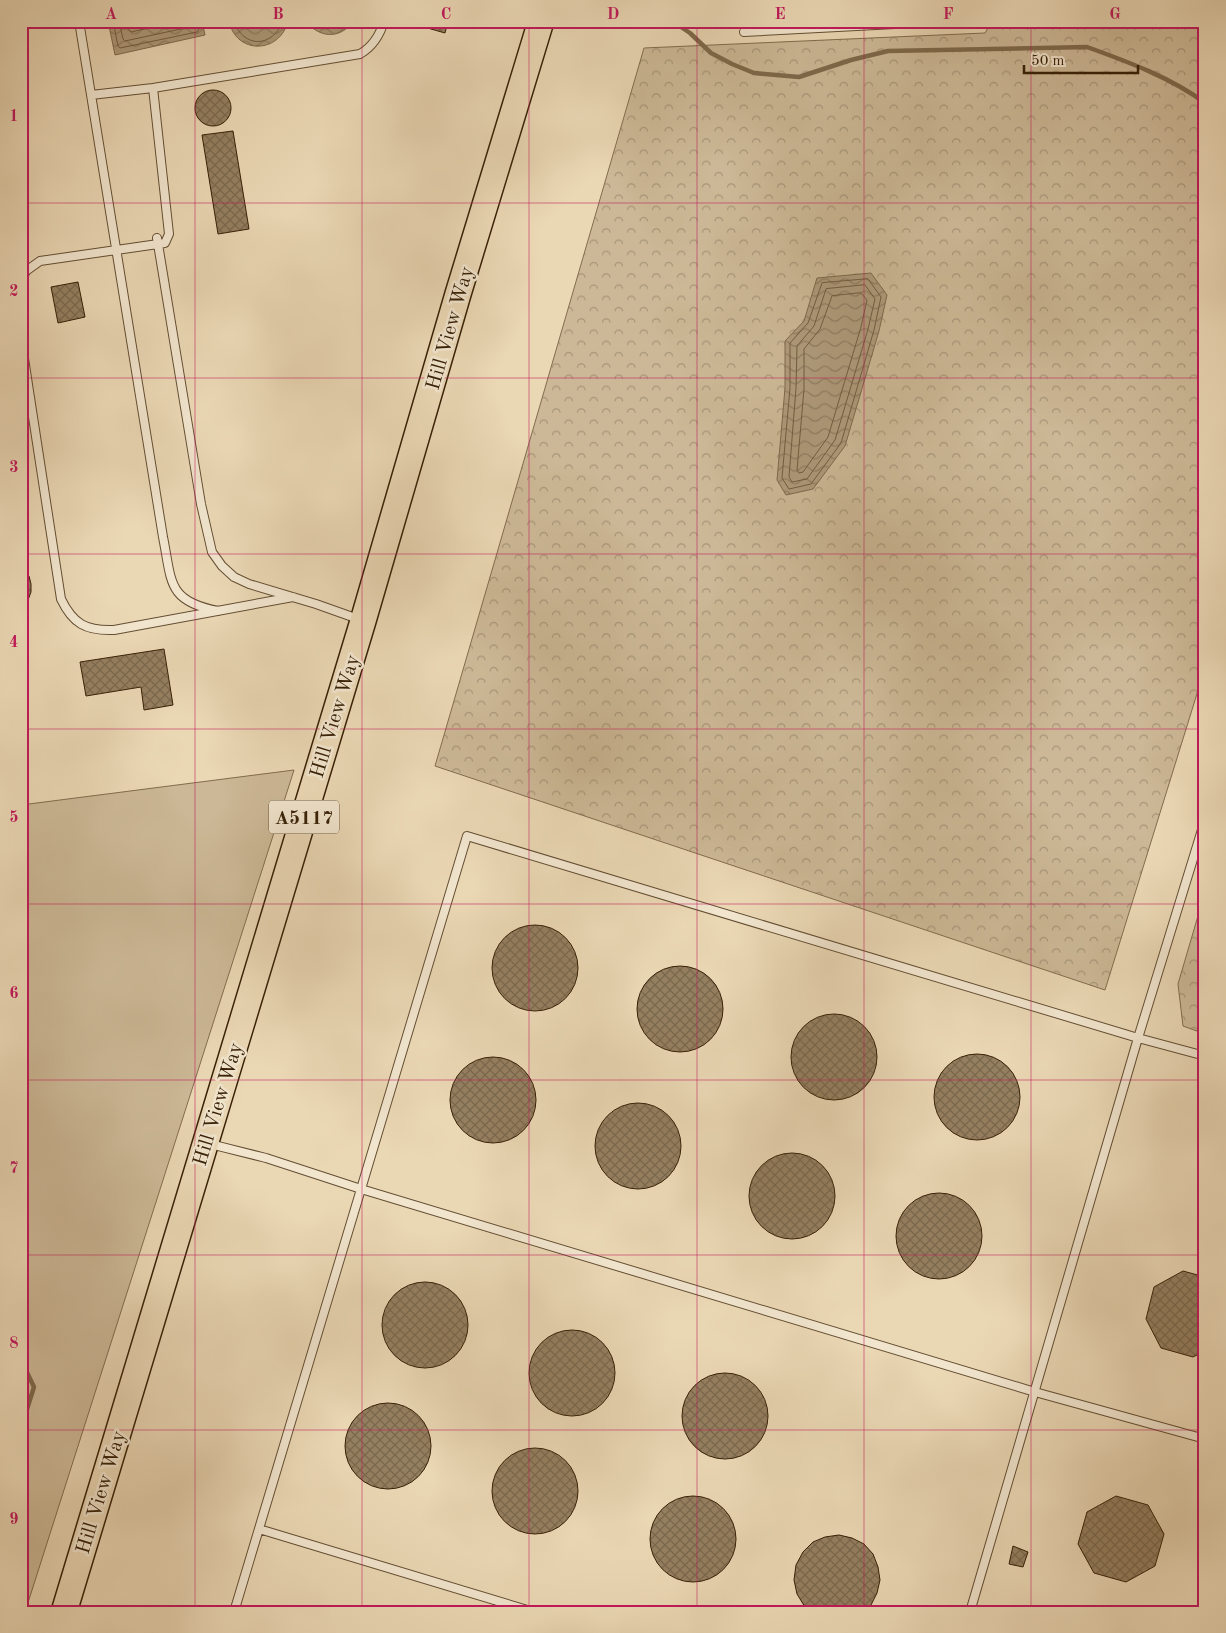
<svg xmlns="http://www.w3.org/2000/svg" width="1226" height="1633" font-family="'Old Standard TT',serif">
<defs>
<pattern id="forest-crowns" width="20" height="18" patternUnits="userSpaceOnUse" patternTransform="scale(1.25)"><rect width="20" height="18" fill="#ccb896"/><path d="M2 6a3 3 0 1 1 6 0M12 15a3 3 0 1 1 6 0" fill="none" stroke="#a69578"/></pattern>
<pattern id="water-waves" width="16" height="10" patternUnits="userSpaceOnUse" patternTransform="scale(1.25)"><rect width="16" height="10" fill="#ad9979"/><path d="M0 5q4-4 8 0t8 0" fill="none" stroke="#8e7c61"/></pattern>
<pattern id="building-cross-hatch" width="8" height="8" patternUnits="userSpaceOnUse" patternTransform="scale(1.25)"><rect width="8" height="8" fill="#947f60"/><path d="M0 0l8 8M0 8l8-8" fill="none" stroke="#7a684d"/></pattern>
</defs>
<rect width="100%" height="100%" fill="#ead7b4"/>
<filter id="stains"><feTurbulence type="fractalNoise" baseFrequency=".004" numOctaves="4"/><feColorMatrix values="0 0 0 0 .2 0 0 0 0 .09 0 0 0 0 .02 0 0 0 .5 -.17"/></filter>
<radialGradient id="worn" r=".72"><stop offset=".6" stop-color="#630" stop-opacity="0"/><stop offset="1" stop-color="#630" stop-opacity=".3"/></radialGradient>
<!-- grass -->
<path fill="#ccb896" stroke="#826c4e" d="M294,770l-269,842h-4v-807z"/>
<!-- forest -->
<path fill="url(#forest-crowns)" stroke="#826c4e" d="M992,21h213v647l-100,322 -670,-224 209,-718 341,-15z
M1205,892v142l-22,-8 -5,-42z"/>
<!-- water -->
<path fill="url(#water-waves)" stroke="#7e694b" d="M108,21h94l3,14 -90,20z
M229,21h59c-8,33 -52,34 -59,0z
M305,21h49c-15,19 -34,17 -49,0z
M871,273l16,22 -8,36 -34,115 -32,43 -27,6 -9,-15 8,-92v-47l19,-20 13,-43z"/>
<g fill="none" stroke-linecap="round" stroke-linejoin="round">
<!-- shore -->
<path stroke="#725c40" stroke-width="1" d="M113,21l5,25 2,2 77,-16 2,-3 -1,-8
M119,21l4,18 2,2 65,-14 1,-6
M127,21l2,9 2,2 48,-11
M234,21c9,28 39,27 49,0
M868,279l13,18 -7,33 -33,113 -30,41 -22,5 -7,-11 8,-90v-45l18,-20 14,-40z
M865,285l10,14 -7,30 -33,111 -28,39 -15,3 -3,-5 7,-89 1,-42 17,-20 12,-37z
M861,293l6,7 -6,27 -33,110 -25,35 -4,1 -2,-3 7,-81v-40l16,-20 12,-33z"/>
<!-- stream -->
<path stroke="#7e694b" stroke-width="4.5" d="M672,21l18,12 21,20 21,11 22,9 45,4 52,-17 37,-9 199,-4c39,14 85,31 118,56
M21,1360l13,27 -13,41"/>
</g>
<!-- building -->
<path fill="url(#building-cross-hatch)" stroke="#372006" d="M403,21h45l-3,12z
M195 108a18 18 0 1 1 36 0a18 18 0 1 1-36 0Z
M233,131l16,98 -31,5 -16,-99z
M78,282l7,35 -27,6 -7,-36z
M21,568l8,8 2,8v8l-3,8 -7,7z
M164,649l9,56 -29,5 -3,-23 -55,9 -6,-34z
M492 968a43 43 0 1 1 86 0a43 43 0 1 1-86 0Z
M637 1009a43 43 0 1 1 86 0a43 43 0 1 1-86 0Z
M791 1057a43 43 0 1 1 86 0a43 43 0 1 1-86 0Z
M934 1097a43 43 0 1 1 86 0a43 43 0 1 1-86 0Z
M450 1100a43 43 0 1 1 86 0a43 43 0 1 1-86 0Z
M595 1146a43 43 0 1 1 86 0a43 43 0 1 1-86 0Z
M749 1196a43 43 0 1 1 86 0a43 43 0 1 1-86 0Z
M896 1236a43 43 0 1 1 86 0a43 43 0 1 1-86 0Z
M1183,1271l22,6v74l-12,6 -32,-9 -15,-29 8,-32z
M382 1325a43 43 0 1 1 86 0a43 43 0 1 1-86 0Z
M529 1373a43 43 0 1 1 86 0a43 43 0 1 1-86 0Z
M682 1416a43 43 0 1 1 86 0a43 43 0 1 1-86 0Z
M345 1446a43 43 0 1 1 86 0a43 43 0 1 1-86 0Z
M492 1491a43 43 0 1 1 86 0a43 43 0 1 1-86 0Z
M1116,1496l32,9 16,29 -9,32 -29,16 -32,-9 -16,-29 9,-32z
M650 1539a43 43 0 1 1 86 0a43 43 0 1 1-86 0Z
M839,1535l13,3 12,6 9,10 5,13 2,13 -3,13 -6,12 -8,7h-53l-5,-5 -8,-13 -3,-14 2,-15 7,-13 10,-10 12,-5z
M1013,1546l15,6 -5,15 -14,-3z"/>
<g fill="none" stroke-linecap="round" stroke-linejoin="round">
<!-- service casing -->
<g stroke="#644e32" stroke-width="10">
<path id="service" d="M79,21l84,516c9,45 4,64 55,74
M744,32l208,-11
M91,95l62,-7 207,-34c12,-7 20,-19 24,-33
M157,238l44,266 11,48 10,14 12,11 15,7 67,20 45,16
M21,281l5,-10 14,-10 125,-18 4,-9 -16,-146
M21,339l40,260c12,25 25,32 53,31l179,-33
M210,1144l56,14 95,31 674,203 170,47
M259,1529l275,83
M234,1612l233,-776 671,202 67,-218
M970,1612l168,-574 67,18"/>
</g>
<!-- primary casing -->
<g stroke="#372006" stroke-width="28">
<path id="primary" d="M64,1612l299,-991 95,-327 83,-273"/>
</g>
<!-- service -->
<use href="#service" stroke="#f1e5ce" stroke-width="8"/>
<!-- primary -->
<use href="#primary" stroke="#ead7b4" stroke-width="25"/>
</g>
<!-- grid -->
<path fill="none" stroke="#c2185b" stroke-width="1" stroke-opacity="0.55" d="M195,21v1591M362,21v1591M529,21v1591M697,21v1591M864,21v1591M1031,21v1591M21,203h1184M21,378h1184M21,554h1184M21,729h1184M21,904h1184M21,1080h1184M21,1255h1184M21,1430h1184"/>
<g text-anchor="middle" stroke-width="5" stroke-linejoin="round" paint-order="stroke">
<!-- shield labels -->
<rect fill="#f1e5ce" stroke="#6f5b42" stroke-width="1" x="269" y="800.5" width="70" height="33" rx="4"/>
<g font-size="19" font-weight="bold" fill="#372006">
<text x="304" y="824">A5117</text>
</g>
<!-- street labels -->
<g font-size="20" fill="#372006" stroke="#f1e5ce">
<text transform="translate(449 328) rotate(-74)" y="7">Hill View Way</text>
<text transform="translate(334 716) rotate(-73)" y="7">Hill View Way</text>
<text transform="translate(217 1104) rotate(-73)" y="7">Hill View Way</text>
<text transform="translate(100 1492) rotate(-73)" y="7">Hill View Way</text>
</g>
</g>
<!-- margin -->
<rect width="1226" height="1633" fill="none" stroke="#ead7b4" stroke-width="55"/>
<!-- scale -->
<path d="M1024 65v8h114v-8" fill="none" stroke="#372006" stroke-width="2.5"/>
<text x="1031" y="65" font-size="15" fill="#372006" stroke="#f1e5ce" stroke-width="4" paint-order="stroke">50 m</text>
<rect x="28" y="28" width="1170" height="1578" fill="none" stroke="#c2185b" stroke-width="2"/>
<g font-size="16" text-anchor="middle" font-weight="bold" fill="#c2185b">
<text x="111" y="19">A</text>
<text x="278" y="19">B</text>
<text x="446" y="19">C</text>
<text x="613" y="19">D</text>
<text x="780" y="19">E</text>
<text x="948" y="19">F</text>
<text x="1115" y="19">G</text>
<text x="14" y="121">1</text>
<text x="14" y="296">2</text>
<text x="14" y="472">3</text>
<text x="14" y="647">4</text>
<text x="14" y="822">5</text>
<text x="14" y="998">6</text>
<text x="14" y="1173">7</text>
<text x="14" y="1348">8</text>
<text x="14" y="1524">9</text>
</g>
<rect width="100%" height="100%" filter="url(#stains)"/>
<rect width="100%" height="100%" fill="url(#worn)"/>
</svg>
